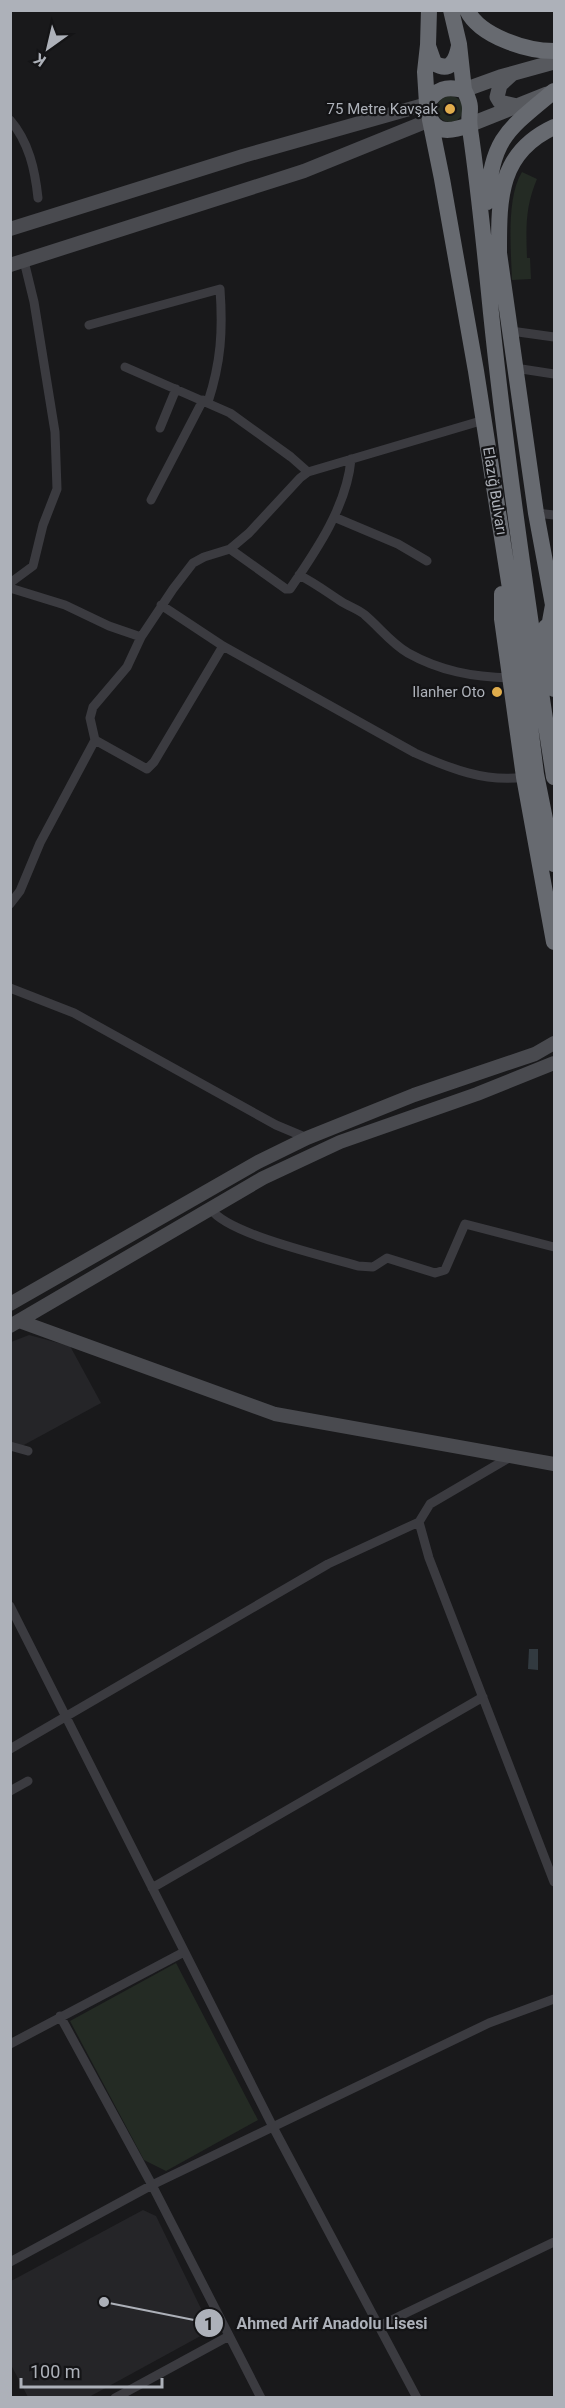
<svg xmlns="http://www.w3.org/2000/svg" width="565" height="2408" font-family="Roboto,sans-serif">
<rect width="100%" height="100%" fill="#19191b"/>
<!-- built -->
<path fill="#252528" d="M29,1335l41,11 31,57 -79,43 -11,-3v-101z
M143,2210l13,6 52,107 -2,10 -117,64h-61l-17,-32v-84z"/>
<!-- green -->
<path fill="#242b24" d="M437 109a13 13 0 1 1 26 0a13 13 0 1 1-26 0Z
M522,172l15,7c-12,28 -11,50 -10,79h3l1,21 -19,1c-1,-31 -6,-82 10,-108z
M176,1963l82,157 -92,51 -22,-11 -74,-139z"/>
<!-- water -->
<path fill="#323a40" d="M529,1649h9v21l-10,-1z"/>
<g fill="none" stroke-linecap="round" stroke-linejoin="round">
<!-- street -->
<path stroke="#3b3b40" stroke-width="9" d="M10,120c19,22 25,50 28,78
M89,325l131,-36c3,42 1,73 -12,113
M511,331l43,6
M125,367l105,46 61,44 17,15
M515,368l39,6
M160,428l16,-39
M151,500l52,-100
M536,513l18,2
M334,517l64,27 29,17
M230,549l56,40h4c26,-38 57,-83 61,-130
M299,575c16,8 29,18 43,27 8,5 18,8 24,14 14,12 25,27 42,37 32,18 65,24 102,25
M10,583l23,-17 10,-41 14,-36 -2,-57 -21,-130 -10,-41
M10,588l55,17 44,21 32,11
M161,605l62,41 192,107c34,15 71,30 109,24
M95,740l52,29 7,-7 69,-116
M10,904l10,-13 20,-48 55,-103 -5,-22 3,-11 34,-40 14,-30 32,-48 20,-26 11,-6 26,-8 19,-16 51,-55 8,-6 176,-52
M10,988l64,25 202,112 31,13
M211,1209c16,25 114,47 147,57l15,1 14,-9 48,15 10,-3 20,-46 89,23
M10,1446l18,5
M512,1456l-82,48 -11,18 10,36 125,324
M10,1606l263,521 144,271
M10,1749l318,-185 91,-42
M10,1791l18,-10
M152,1888l331,-191
M60,2016l92,169 109,213
M10,2044l174,-92
M10,2262l142,-77 337,-162 65,-24
M379,2326l175,-84
M115,2398l114,-62"/>
<!-- secondary -->
<path stroke="#494a4f" stroke-width="14" d="M10,229l233,-73 184,-52
M10,265l294,-94 126,-51
M10,1304l248,-142 49,-24 107,-43 121,-41 19,-11
M19,1321l256,93 279,50
M10,1326l253,-148 77,-36 137,-48 77,-31"/>
<!-- primary -->
<path stroke="#57595e" stroke-width="15" d="M512,74l-12,11 -3,12 3,5 17,4
M464,90l36,-13 54,-15
M469,125l78,-31"/>
<!-- highway -->
<path stroke="#676a70" stroke-width="16" d="M451,10l8,34 5,46
M467,10c13,27 61,41 87,41
M428,46l6,17c16,10 22,-2 25,-17
M427,104l-2,-32 3,-27 1,-35
M430,120l12,59 34,192 48,307 12,96 18,90
M469,125c-24,9 -39,8 -42,-21 10,-16 19,-18 37,-14 11,21 3,20 6,39 9,61 15,123 21,184 16,155 39,310 63,464
M487,202c6,-65 19,-71 67,-111
M502,594v25l22,158 30,165
M546,627l8,62
M547,638l6,-33 -17,-92 -37,-260c0,-54 -1,-100 55,-126"/>
</g>
<!-- markers -->
<g fill="#e0ad4c" stroke="#141416" stroke-width="2">
<circle cx="450" cy="109" r="6"/>
<circle cx="497" cy="692" r="6"/>
</g>
<g text-anchor="middle" stroke-width="4.5" stroke-linejoin="round" paint-order="stroke">
<!-- poi labels -->
<g font-size="15" fill="#adb1b9" stroke="#141416" text-anchor="end">
<text x="438" y="114">75 Metre Kavşak</text>
<text x="485" y="697">Ilanher Oto</text>
</g>
<!-- street labels -->
<g font-size="15" fill="#adb1b9" stroke="#141416">
<text transform="translate(495 491) rotate(81)" y="5">Elazığ Bulvarı</text>
</g>
</g>
<!-- callouts -->
<path fill="none" stroke="#adb1b9" stroke-width="2" d="M104 2302L209 2323"/>
<g fill="#adb1b9" stroke="#141416" stroke-width="2">
<circle cx="104" cy="2302" r="6"/>
<circle cx="209" cy="2323" r="15"/>
</g>
<g font-size="18" text-anchor="middle" font-weight="bold" fill="#111">
<text x="209" y="2330">1</text>
</g>
<g font-size="16" text-anchor="middle" font-weight="bold" fill="#adb1b9" stroke="#141416" stroke-width="4.5" stroke-linejoin="round" paint-order="stroke">
<text x="332" y="2329">Ahmed Arif Anadolu Lisesi</text>
</g>
<!-- border -->
<rect width="565" height="2408" fill="none" stroke="#adb1b9" stroke-width="24"/>
<!-- north arrow -->
<g transform="translate(48 48) rotate(214)" stroke="#141416" stroke-width="4.5" paint-order="stroke">
<path d="M0-4.5L10 22L0 15L-10 22Z" fill="#adb1b9"/>
<text y="-9" font-size="16" font-weight="bold" text-anchor="middle" fill="#adb1b9">K</text>
</g>
<!-- scale -->
<path d="M21 2378v9h141v-9" fill="none" stroke="#adb1b9" stroke-width="3"/>
<text x="30" y="2378" font-size="18" fill="#adb1b9" stroke="#141416" stroke-width="4.5" paint-order="stroke">100 m</text>
</svg>
